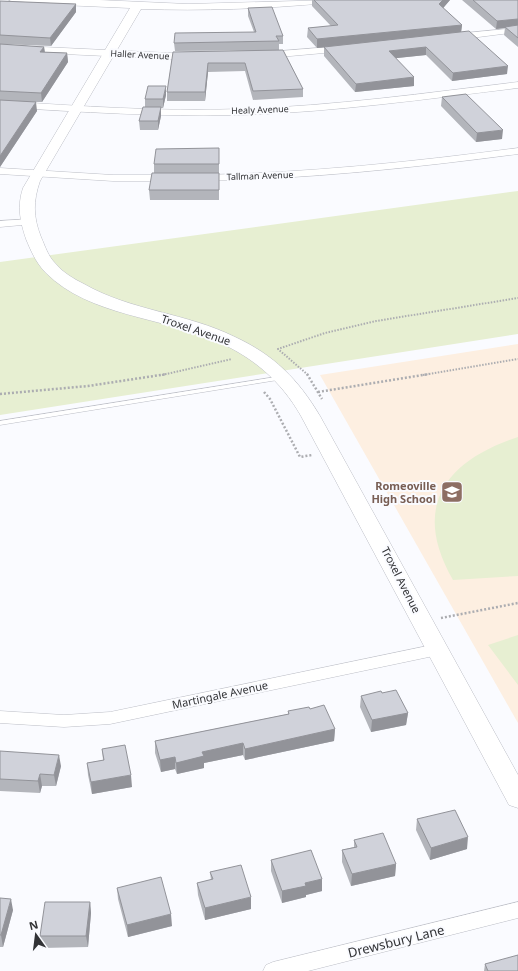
<svg xmlns="http://www.w3.org/2000/svg" width="518" height="971" font-family="'Noto Sans',sans-serif">
<rect width="100%" height="100%" fill="#fafbff"/>
<!-- education -->
<path fill="#fdefe1" d="M518,344v379l-198,-348z"/>
<!-- green -->
<path fill="#e7efd2" d="M518,191v143l-518,81v-153z
M518,437v139l-65,4c-42,-73 -8,-119 65,-143z
M518,635v50l-30,-40z"/>
<g fill="none" stroke-linecap="round" stroke-linejoin="round">
<!-- lane casing -->
<g stroke="#bcbec6" stroke-width="1">
<path id="lane" d="M282,376l3,2 -1,1 -284,46v-4z"/>
</g>
<!-- street casing -->
<g stroke="#bcbec6" stroke-width="1">
<path id="street" d="M518,28v4l-63,8 -4,-3 4,-3z
M0,45l191,9 4,3 -4,3 -191,-9z
M343,46l4,3 -1,2 -78,7 -4,-3 4,-3z
M518,82v6c-92,11 -184,24 -277,27 -80,2 -161,-3 -241,-8v-6c80,5 161,11 241,8 93,-3 185,-16 277,-27z
M518,148v6c-106,14 -211,25 -318,27l-5,-3 5,-3c107,-2 212,-13 318,-27z
M0,168l113,7h56l5,3 -5,3h-56l-113,-7z
M29,219l4,1 1,2 -1,2 -33,3v-6z
M437,644l6,2 2,4 -2,4 -333,70 -46,3 -64,-4v-12l64,4 46,-3z
M518,902v16l-210,53h-45l3,-6 7,-3z"/>
</g>
<!-- secondary casing -->
<g stroke="#bcbec6" stroke-width="1">
<path id="secondary" d="M9,0h90l89,4 144,-4 -6,3c-62,6 -123,8 -185,6l-101,172c-7,20 -7,36 1,56 4,9 7,19 14,26 7,9 19,16 29,21 47,27 103,29 151,53 39,18 63,42 85,79l198,359v33l-9,-3 -208,-389c-20,-35 -48,-59 -85,-75 -54,-24 -127,-25 -170,-68 -10,-10 -15,-22 -20,-34 -6,-18 -9,-33 -3,-51l107,-180 -115,-5z"/>
</g>
<!-- path-far1 -->
<path stroke="#acadb1" stroke-width="2" stroke-dasharray="1.5 1.5" stroke-linecap="butt" d="M162,375l70,-16
M308,375l-30,-26 47,-16 51,-12 142,-23
M423,375l95,-16"/>
<!-- path -->
<path stroke="#acadb1" stroke-width="2.5" stroke-dasharray="2 2" stroke-linecap="butt" d="M307,374l15,25
M264,392l6,7 30,58 12,-2
M318,392l111,-18
M0,394l88,-8 79,-12
M441,618l77,-15"/>
<!-- lane -->
<use href="#lane" fill="#fff" fill-rule="evenodd"/>
<!-- street -->
<use href="#street" fill="#fff" fill-rule="evenodd"/>
<!-- secondary -->
<use href="#secondary" fill="#fff" fill-rule="evenodd"/>
</g>
<!-- wall -->
<path fill="#b3b5bb" d="M312,0h138l-7,8 19,17 -1,7 46,42 -55,7 -26,-26 -30,3 18,28 -59,6 -31,-36v-9l34,-4 -41,5 -10,-11 1,-9 23,-2 -19,-20z
M462,0h56v47l-14,-12 1,-7 -9,1z
M0,1l76,3v8l-25,34 -51,-2z
M248,8l35,28v8h-4v6l-104,1 -1,-8 80,-11 -6,-16z
M0,44l44,3 1,5 22,1 1,9 -26,40h-10l5,9 -37,56z
M283,50l20,39v8l-50,3 -8,-29 -37,1 -3,29h-38v-9l6,-40z
M166,95l-3,13h-2v8l-3,14h-18l-1,-9 6,-14v-8z
M442,97l60,42 -26,3 -35,-36z
M219,148v52h-69l-1,-10 5,-17v-9z
M382,693l26,20 -2,12 -35,7 -11,-25 1,-11z
M310,709l25,20 -1,12 -89,19 -2,-5 -39,8v5l-27,6 -2,-5 -14,3 -6,-19v-12l133,-27v-3z
M102,749l30,38 -40,7 -4,-19 -1,-12 16,-3z
M0,751l61,15 -5,20h-14l-2,7 -40,-2z
M417,819l50,30 -37,11 -14,-30z
M354,840l42,24 -1,12 -44,10 -9,-24v-12l12,-3z
M271,860l51,19v12l-16,4v2l-24,6 -11,-32z
M210,872l41,37 -46,11 -7,-25 -1,-12 14,-3z
M117,888l55,38 -44,11 -10,-38z
M0,898l13,12 -10,37h-3z
M90,902l1,11 -3,34 -46,1 -2,-12z
M485,964l33,7h-34z"/>
<!-- shaded-wall -->
<path fill="#929399" d="M443,0h7l-11,13v-9z
M76,4v8l-25,34 -1,-8z
M518,19v8h-13v1l-9,1 1,-8z
M462,25l-1,8 -144,15v-9z
M44,47l1,8 -5,-3z
M426,47v8l-38,4 1,-8z
M67,53l1,9 -26,40 -1,-9z
M208,63v9l-3,29v-9z
M508,66l-1,8 -55,7 1,-8z
M414,77v9l-59,6 1,-8z
M166,86v9l-3,13v-9z
M36,102l1,9 -37,56v-11z
M161,107v9l-3,14v-9z
M503,130l-1,9 -26,3 1,-9z
M408,713l-2,12 -35,7 1,-12z
M335,729l-1,12 -89,19v-11z
M243,743v12l-39,8v5l-27,6 -1,-11 26,-11z
M59,755l2,11 -5,20 -2,-11z
M175,757v12l-14,3 -1,-12z
M40,774l2,12 -2,7 -2,-12z
M131,775l1,12 -40,7 -1,-12z
M468,837l-1,12 -37,11 1,-12z
M396,864l-1,12 -44,10 1,-12z
M322,879v12l-16,4v2l-24,6v-12l23,-8z
M251,897v12l-46,11v-12z
M11,899l2,11 -10,37 -2,-12z
M90,902l1,11 -3,34 -2,-11z
M171,914l1,12 -44,11 -1,-12z"/>
<!-- building -->
<path fill="#d0d2da" stroke="#929399" d="M314,0h129l-4,4 23,21 -145,14 -9,-11 30,-3z
M473,0h45v19l-21,2z
M0,1l76,3 -26,34 -50,-3z
M272,7l11,29h-7l3,5 -105,2 1,-10 81,-1 -8,-24z
M518,25v13l-13,-11z
M469,31l39,35 -55,7 -27,-26 -37,4 25,26 -58,7 -32,-37z
M0,44l44,3 -4,5 27,1 -26,40 -41,-2z
M283,50l20,39 -50,2 -8,-28h-37l-3,29h-38l6,-40z
M148,86h18l-3,13h-18z
M466,94l37,36 -26,3 -35,-36z
M0,100l36,2 -36,54z
M143,107h18l-3,14h-19z
M219,148v16h-65l2,-15z
M152,173h67v17h-70z
M396,690l12,23 -36,7 -11,-24 20,-5 1,2z
M324,705l11,24 -90,20 -2,-6 -41,9 2,4 -28,7 -1,-6 -15,3 -5,-19 134,-27 -1,-3 21,-4 1,2z
M125,745l6,30 -40,7 -4,-19 17,-3 -2,-11z
M0,751l59,4 -5,20 -14,-1 -2,7 -38,-2z
M455,810l13,27 -37,11 -14,-29z
M383,833l13,31 -44,10 -10,-24 15,-3 -3,-7z
M311,850l11,29 -17,4 1,3 -24,5 -11,-31z
M241,865l10,32 -46,11 -8,-25 16,-4 -3,-7z
M161,877l10,37 -44,11 -10,-37z
M0,898l11,1 -10,36h-1z
M45,902h45l-4,34h-46z
M518,955v16h-30l-3,-7z"/>
<!-- icons -->
<defs>
<g id="school-square" transform="scale(1.15)"><rect x="-9" y="-9" width="18" height="18" rx="4" fill="#8d6e63" stroke="#fafbff"/><path d="M0-5L7-2L0 1L-7-2ZM-4 1L0 2.5L4 1V4Q0 6-4 4Z" fill="#fff"/></g>
</defs>
<g fill-rule="evenodd">
<use href="#school-square" x="452" y="492"/>
</g>
<g text-anchor="middle" stroke-width="4" stroke-linejoin="round" paint-order="stroke">
<!-- far-street labels -->
<g font-size="9" fill="#323336" stroke="#fafbff">
<text transform="translate(140 55) rotate(3)" y="3">Haller Avenue</text>
<text transform="translate(260 110) rotate(-2)" y="3">Healy Avenue</text>
<text transform="translate(260 176) rotate(-2)" y="3">Tallman Avenue</text>
</g>
<!-- street labels -->
<g font-size="11" fill="#323336" stroke="#fafbff">
<text transform="translate(196 330) rotate(19)" y="4">Troxel Avenue</text>
<text transform="translate(401 580) rotate(63)" y="4">Troxel Avenue</text>
<text transform="translate(220 695) rotate(-12)" y="4">Martingale Avenue</text>
</g>
<!-- education labels -->
<g font-size="11" font-weight="bold" fill="#785e54" stroke="#fafbff" text-anchor="end">
<text x="436" y="490">Romeoville<tspan x="436" dy="13">High School</tspan></text>
</g>
<!-- near-street labels -->
<g font-size="13" fill="#323336" stroke="#fafbff">
<text transform="translate(396 941) rotate(-14)" y="5">Drewsbury Lane</text>
</g>
</g>
<!-- north arrow -->
<g transform="translate(36 935) rotate(346)" stroke="#fafbff" stroke-width="3" paint-order="stroke">
<path d="M0-3L7 15L0 10L-7 15Z" fill="#323336"/>
<text y="-6" font-size="11" font-weight="bold" text-anchor="middle" fill="#323336">N</text>
</g>
</svg>
